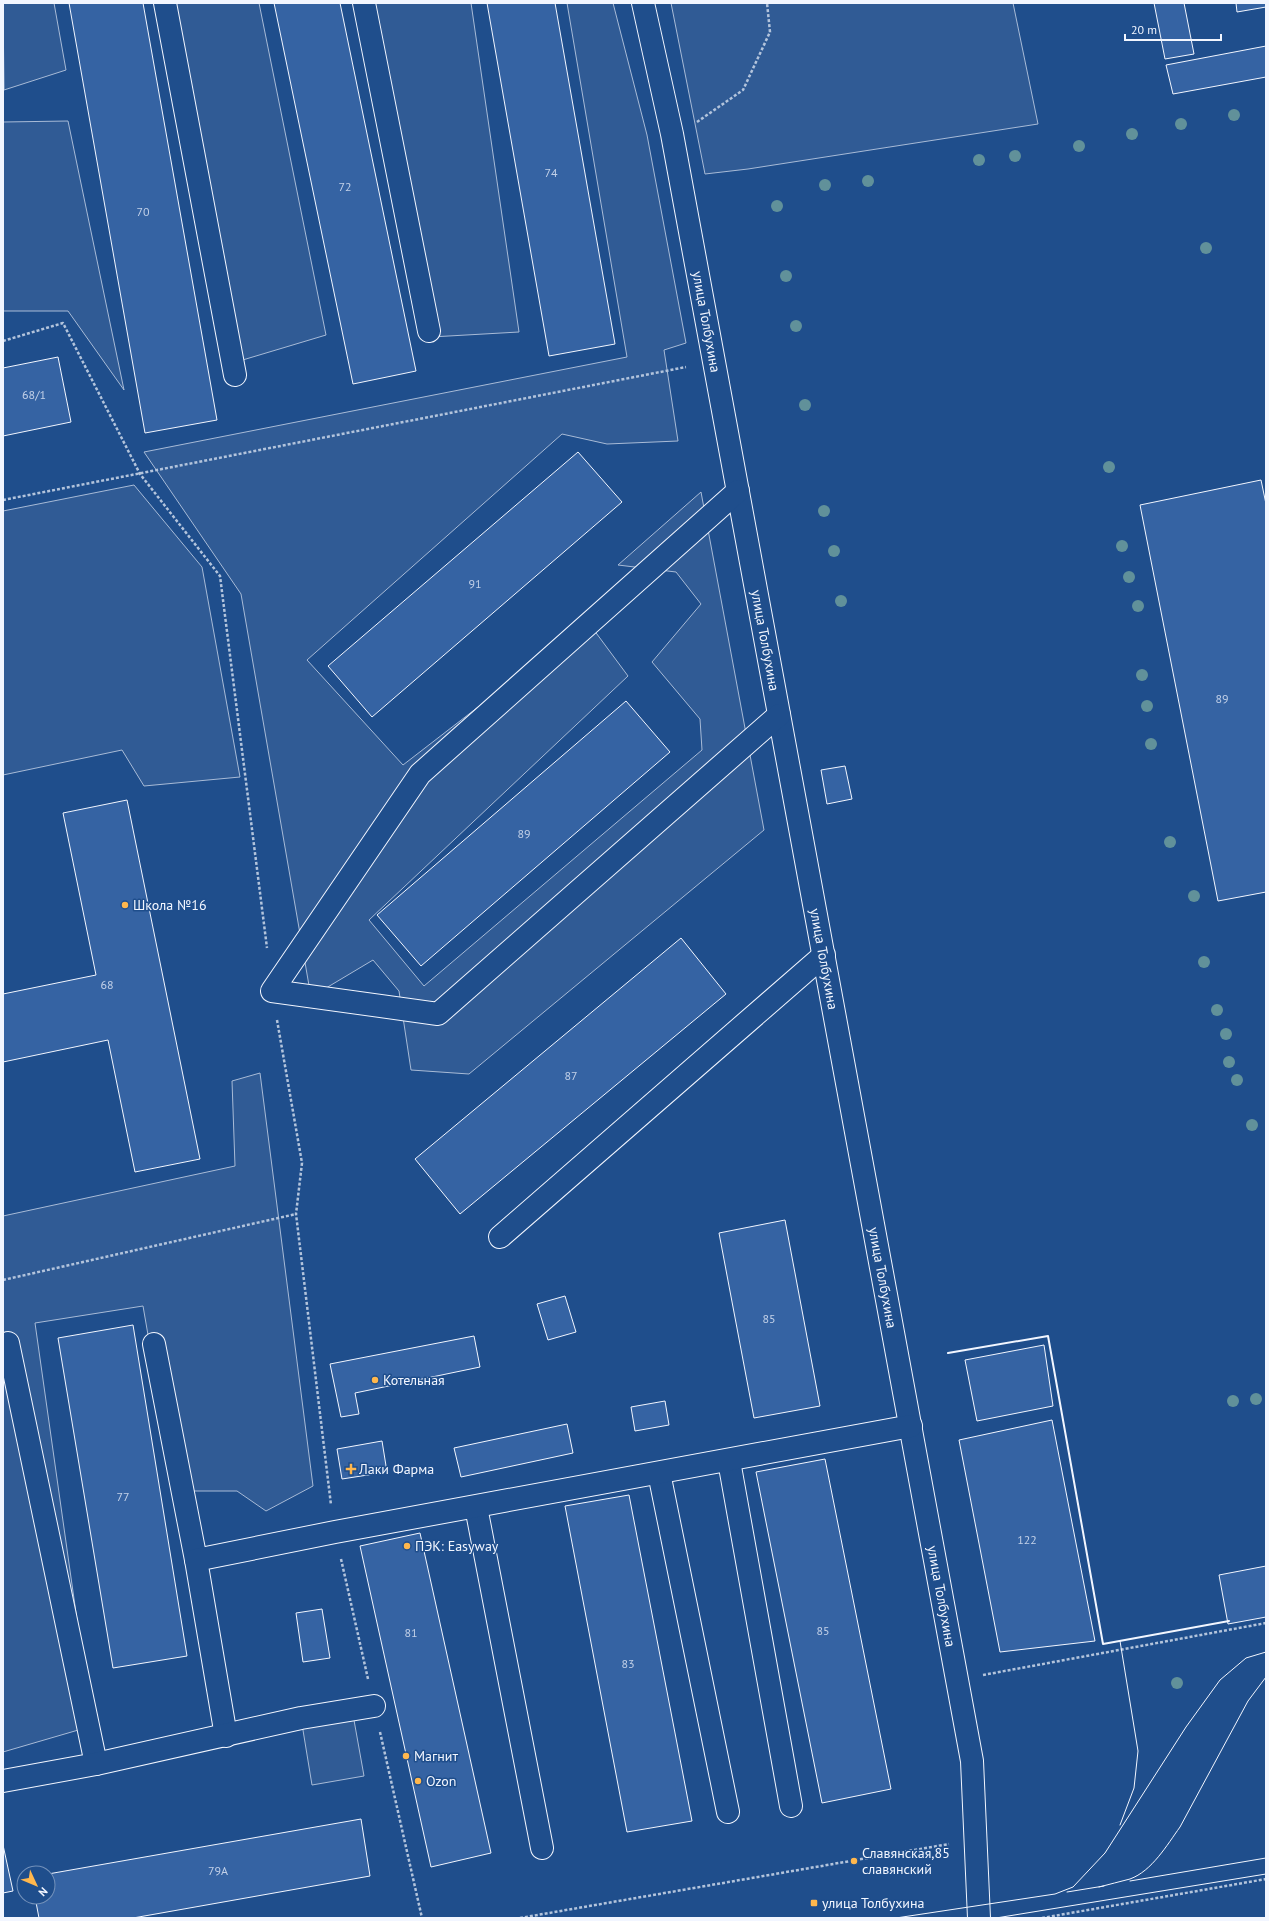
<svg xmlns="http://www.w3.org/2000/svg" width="1269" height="1921" font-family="'PT Sans',sans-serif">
<rect width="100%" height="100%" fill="#1f4e8c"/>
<!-- built -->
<path fill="#305b95" stroke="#a8bbd7" d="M3,3h51l12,67 -62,20z
M161,3h98l67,332 -100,30z
M358,3h113l48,329 -88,5z
M567,3h46l34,132 39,208 -22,7 14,91 -71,3 -45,-10 -255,226 96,105 185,-143 40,54 -259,244 55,66 278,-236 -2,-31 -48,-57 49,-58 -25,-32 -58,-7 83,-73 63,338 -295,244 -58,-4 -12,-79 -26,-31 -62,37 -70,-403 -97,-142 483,-95z
M671,3h342l25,121 -290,45 -43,5z
M68,121l56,269 -56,-79h-65v-189z
M134,485l68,82 38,210 -96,9 -22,-36 -119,25v-264z
M260,1073l53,413 -47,25 -29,-20h-62l-32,-185 -108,17 57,403 -89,26v-536l232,-50 -3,-85z
M352,1709l12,67 -52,9 -11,-67z"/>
<!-- building -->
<path fill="#3563a3" stroke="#f2f6ff" d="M69,3h74l74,417 -72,13z
M274,3h66l76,368 -63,13z
M487,3h68l60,341 -66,12z
M1154,3h30l10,51 -29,5z
M1236,3h30v4l-29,5z
M1266,46v31l-93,17 -7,-29z
M58,357l13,65 -68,14v-68z
M578,452l44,50 -250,215 -44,-51z
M1261,480l5,24v388l-48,9 -78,-396z
M626,701l44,51 -249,214 -44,-51z
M845,766l7,33 -25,5 -6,-34z
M127,800l73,359 -65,13 -27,-132 -105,22v-68l93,-19 -33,-162z
M681,938l45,56 -266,220 -45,-55z
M785,1220l35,186 -66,12 -35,-185z
M565,1296l11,36 -28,8 -11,-36z
M133,1325l54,331 -74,12 -55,-330z
M474,1336l6,31 -125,26 4,21 -18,3 -11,-53z
M1044,1345l9,61 -76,15 -12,-61z
M665,1401l4,24 -34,6 -4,-24z
M1052,1420l43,221 -95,11 -41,-212z
M567,1424l6,29 -112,24 -7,-29z
M382,1441l5,31 -45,7 -5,-30z
M825,1459l66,330 -69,14 -66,-331z
M629,1495l63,326 -65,11 -62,-326z
M420,1533l71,320 -60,14 -71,-321z
M1266,1566v51l-38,7 -9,-49z
M322,1609l8,49 -27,4 -7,-49z
M361,1819l9,57 -237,42h-94l-4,-21h13v-23z
M3,1845l10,46 -10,2z"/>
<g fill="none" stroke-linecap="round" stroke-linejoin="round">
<!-- minor casing -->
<g stroke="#f2f6ff" stroke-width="24">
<g id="minor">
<path d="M165,3l70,372"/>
<path d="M364,3l65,328"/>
<path id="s1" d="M643,3l29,131 300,1627 7,157"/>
<path d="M738,491l-318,283 -148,217 166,23 341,-299"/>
<path d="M500,1237l324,-282"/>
<path d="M8,1343l88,421"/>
<path d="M154,1344l42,216"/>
<path d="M729,1461l62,345"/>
<path d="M659,1473l69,339"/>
<path d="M476,1507l66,341"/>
<path d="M226,1736l-30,-176 139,-28 576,-106"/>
<path d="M3,1781l93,-17 205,-46 73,-12"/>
</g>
</g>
<!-- path -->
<path stroke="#b3c4dc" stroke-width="2.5" stroke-dasharray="3 2" stroke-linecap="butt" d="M697,122l46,-32 27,-58 -3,-29
M3,341l60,-18 77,151 80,102 47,372
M3,500l683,-133
M277,1020l25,143 -6,51 35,291
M3,1280l293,-66
M341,1559l27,120
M983,1675l283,-52
M380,1732l42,186
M520,1918l429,-74
M1042,1918l224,-39"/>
<!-- minor -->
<use href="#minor" stroke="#1f4e8c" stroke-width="22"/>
<!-- tram -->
<path stroke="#f2f6ff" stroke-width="1" d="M1120,1641l18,110 -4,37 -14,37
M1130,1881l136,-23
M1099,1887c10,-3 21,-5 31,-8 22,-8 37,-34 50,-52l68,-126 18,-24
M1067,1892l37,-6
M896,1918l159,-24 18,-7 32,-34 81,-126 34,-47 26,-22 20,-6
M996,1918l270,-44"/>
<!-- wall -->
<path stroke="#f2f6ff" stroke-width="2" d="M948,1353l100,-17 55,308 126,-23"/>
</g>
<!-- trees -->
<g fill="#61919a">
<circle cx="1234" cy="115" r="6"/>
<circle cx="1181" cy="124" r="6"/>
<circle cx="1132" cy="134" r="6"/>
<circle cx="1079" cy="146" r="6"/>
<circle cx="1015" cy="156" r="6"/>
<circle cx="979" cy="160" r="6"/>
<circle cx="868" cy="181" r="6"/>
<circle cx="825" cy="185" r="6"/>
<circle cx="777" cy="206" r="6"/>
<circle cx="1206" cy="248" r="6"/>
<circle cx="786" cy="276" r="6"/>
<circle cx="796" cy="326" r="6"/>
<circle cx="805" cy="405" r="6"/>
<circle cx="1109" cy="467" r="6"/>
<circle cx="824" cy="511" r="6"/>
<circle cx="1122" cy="546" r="6"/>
<circle cx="834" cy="551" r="6"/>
<circle cx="1129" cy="577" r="6"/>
<circle cx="841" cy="601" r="6"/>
<circle cx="1138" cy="606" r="6"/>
<circle cx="1142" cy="675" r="6"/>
<circle cx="1147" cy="706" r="6"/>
<circle cx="1151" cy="744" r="6"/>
<circle cx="1170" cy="842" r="6"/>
<circle cx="1194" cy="896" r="6"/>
<circle cx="1204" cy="962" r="6"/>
<circle cx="1217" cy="1010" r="6"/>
<circle cx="1226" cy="1034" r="6"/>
<circle cx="1229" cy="1062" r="6"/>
<circle cx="1237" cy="1080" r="6"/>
<circle cx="1252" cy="1125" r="6"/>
<circle cx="1256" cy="1399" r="6"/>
<circle cx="1233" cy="1401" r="6"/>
<circle cx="1177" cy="1683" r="6"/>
</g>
<!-- markers -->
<g fill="#ffb74d" stroke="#1f4e8c" stroke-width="1.5">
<circle cx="125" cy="905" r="4"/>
<circle cx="375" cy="1380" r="4"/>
<path d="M349 1463h4v4h4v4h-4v4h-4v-4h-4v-4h4z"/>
<circle cx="407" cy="1546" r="4"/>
<circle cx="406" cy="1756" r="4"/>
<circle cx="418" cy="1781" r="4"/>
<circle cx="854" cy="1861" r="4"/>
<rect x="810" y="1899" width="8" height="8" rx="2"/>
</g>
<g text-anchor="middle" stroke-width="3" stroke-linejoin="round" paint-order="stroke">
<!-- number labels -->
<g font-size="12" fill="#c3d1e8">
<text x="551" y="177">74</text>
<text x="345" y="191">72</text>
<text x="143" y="216">70</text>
<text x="34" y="399">68/1</text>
<text x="475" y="588">91</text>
<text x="1222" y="703">89</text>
<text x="524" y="838">89</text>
<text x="107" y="989">68</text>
<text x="571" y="1080">87</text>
<text x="769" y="1323">85</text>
<text x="123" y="1501">77</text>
<text x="1027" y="1544">122</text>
<text x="823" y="1635">85</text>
<text x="411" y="1637">81</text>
<text x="628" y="1668">83</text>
<text x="218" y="1875">79А</text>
</g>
<!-- street labels -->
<g font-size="14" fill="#f2f6ff" stroke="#1f4e8c">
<text dy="5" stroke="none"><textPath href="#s1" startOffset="325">улица Толбухина</textPath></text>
<text dy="5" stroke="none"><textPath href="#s1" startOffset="649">улица Толбухина</textPath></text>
<text dy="5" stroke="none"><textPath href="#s1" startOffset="973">улица Толбухина</textPath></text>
<text dy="5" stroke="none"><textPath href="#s1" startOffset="1297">улица Толбухина</textPath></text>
<text dy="5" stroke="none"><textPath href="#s1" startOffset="1621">улица Толбухина</textPath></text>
</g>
<!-- poi labels -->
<g font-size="14" fill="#f2f6ff" stroke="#1f4e8c" text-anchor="start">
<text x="133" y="910">Школа №16</text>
<text x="383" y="1385">Котельная</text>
<text x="359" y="1474">Лаки Фарма</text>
<text x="415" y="1551">ПЭК: Easyway</text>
<text x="414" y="1761">Магнит</text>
<text x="426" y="1786">Ozon</text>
<text x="862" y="1858">Славянская,85<tspan x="862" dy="16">славянский</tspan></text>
<text x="822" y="1908">улица Толбухина</text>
</g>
</g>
<!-- border -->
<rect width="1269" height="1921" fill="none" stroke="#f2f6ff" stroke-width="8"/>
<!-- north arrow -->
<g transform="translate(36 1885) rotate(134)"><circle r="19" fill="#1f4e8c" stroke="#7391ba"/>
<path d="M0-3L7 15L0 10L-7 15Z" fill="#ffb74d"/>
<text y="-6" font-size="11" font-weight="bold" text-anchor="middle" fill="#f2f6ff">N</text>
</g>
<!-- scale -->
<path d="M1125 34v6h96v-6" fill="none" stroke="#f2f6ff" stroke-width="2"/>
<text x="1131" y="34" font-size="12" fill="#f2f6ff" stroke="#1f4e8c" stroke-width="3" paint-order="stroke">20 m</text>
</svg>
